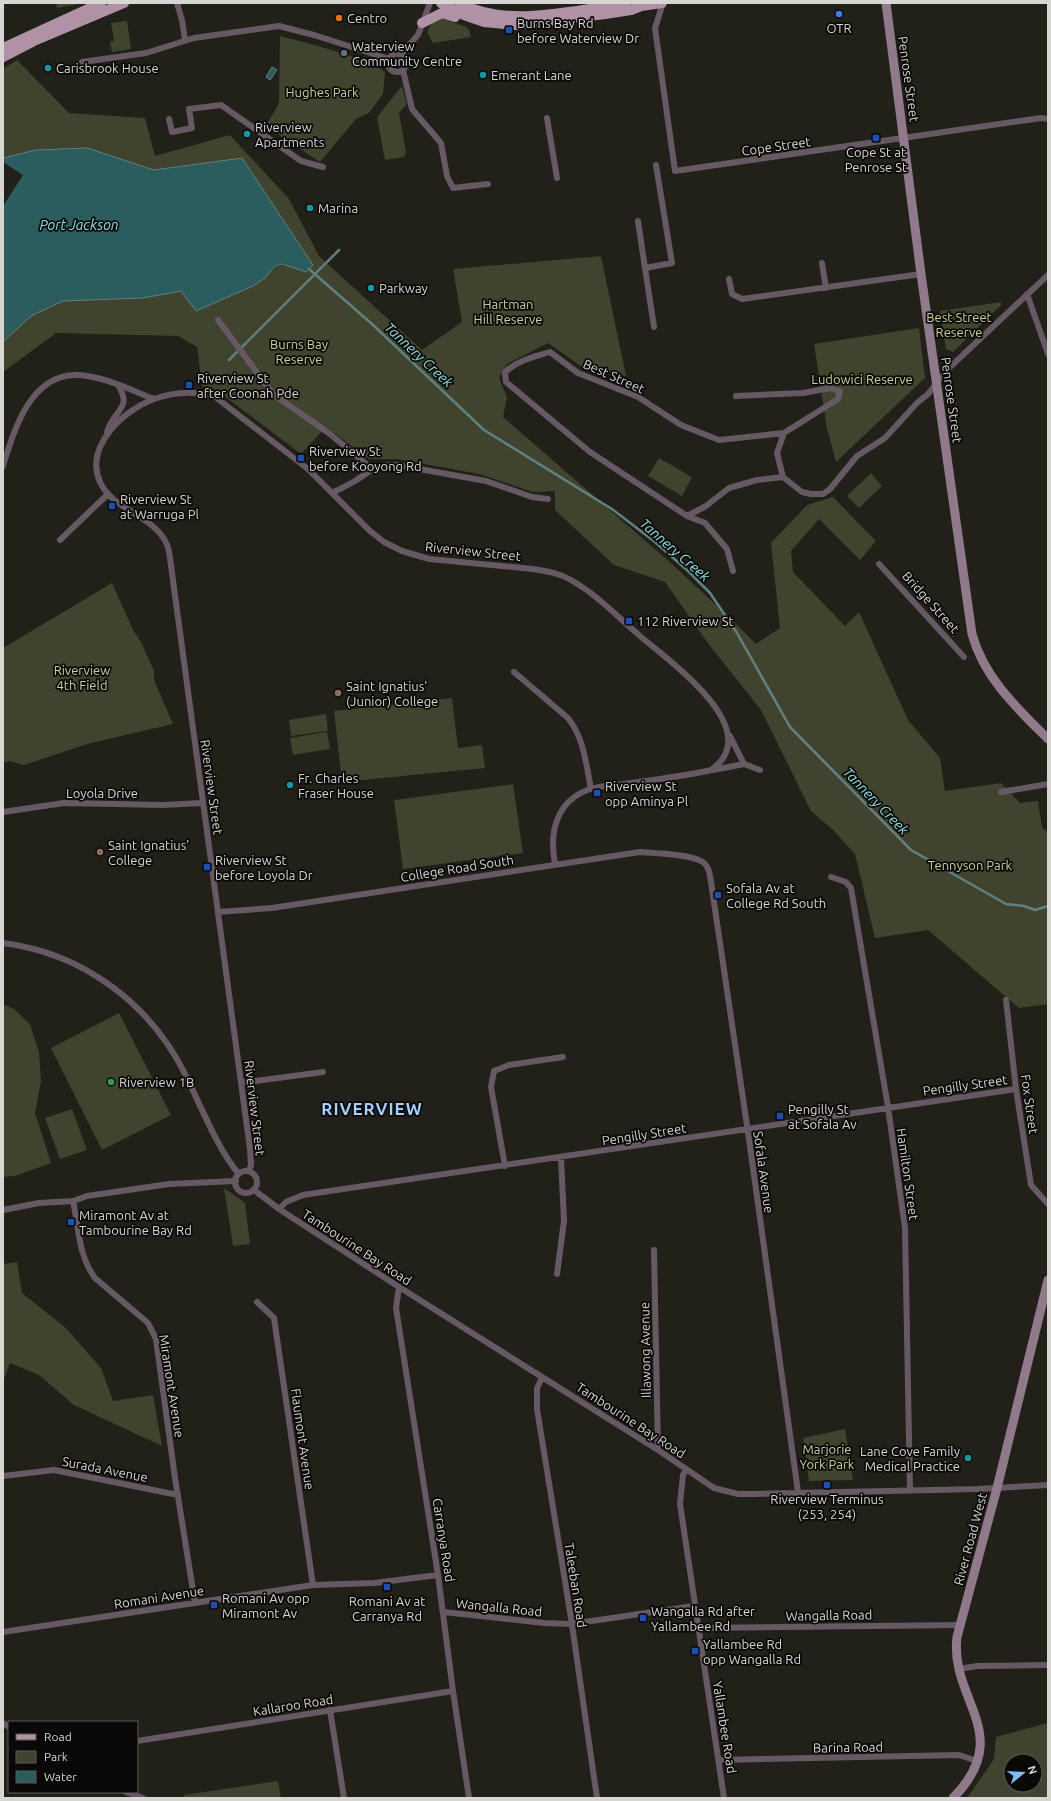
<svg xmlns="http://www.w3.org/2000/svg" width="1051" height="1801" font-family="Ubuntu,sans-serif">
<rect width="100%" height="100%" fill="#212019"/>
<!-- green -->
<path fill="#40432d" fill-rule="evenodd" d="M56,3h29l-28,5z
M440,17l28,11 3,9 -38,6 -6,-11 5,-10z
M127,21l4,28 -19,3 -2,-10 4,-1 -3,-18z
M280,36c22,6 93,23 105,36l-2,22 -14,19 -13,6 -36,43 -54,-36 13,-23z
M17,60l52,53 76,5 10,38 75,-21 59,64 30,57 103,94 40,-28 -9,-53 148,-13 25,120 -44,-9 -34,-24 -41,21 -8,14 8,19 -4,20 169,147 58,54 26,26 24,-16 -9,-85 36,-38 26,-8 43,44 -16,19 -41,-41 -28,32 2,21 52,54 14,-14 49,108 32,38 5,33 56,-8 19,20 18,-2 4,26 6,6v171l-29,4 -91,-78 -53,8 -20,-84 -22,-24 -22,-19 -50,-101 -51,-64 -45,-64 -51,-17 -59,-55v-19l-22,1 -54,-18 -82,-15h-28l-43,-32 -25,27 -82,-62 -17,-6 -5,-39 -19,-11 -122,-3 -53,39v-30l28,-26 32,-15 80,-3 128,-28c10,-10 22,-2 35,2l7,-7 -71,-106 -88,11 -67,-22 -51,2 -33,8v-89z
M402,86l5,18 -8,9 7,39 -2,5 -19,3 -8,-43z
M1001,302v3l-48,47 -7,-3 -6,-38z
M919,328l6,50 -89,84 -9,-33 -13,-85z
M659,458l33,19 -10,19 -34,-20z
M871,473l11,13 -23,22 -12,-12z
M112,583l21,47 8,12 13,29v9l19,44 -86,20 -63,21 -15,-4 -6,2v-115z
M452,698l6,50 24,-3 3,23 -143,14 -8,-71z
M326,714l2,17 -37,5 -2,-16z
M327,732l3,17 -37,6 -3,-17z
M513,784l10,69 -120,16 -9,-69z
M3,1004l11,5 16,15 9,28 2,29 -6,32 16,50 -36,13 -12,1z
M119,1013l52,102 -69,35 -51,-102z
M72,1109l15,41 -27,9 -15,-41z
M224,1188l21,15 5,41 -17,2z
M17,1262l5,31 44,35 35,40 12,33 40,-6 9,51 -88,-41 -35,-30 -29,-12 -7,19v-118z
M845,1429l8,51 -44,1 -6,-43z
M1048,1723v75h-81l27,-39 2,-22zM1011,1761h24v24h-24z
M278,1781l3,17h-97v-3z"/>
<!-- water -->
<path fill="#2b5d5e" stroke="#5f8181" d="M272,67l5,3 -7,10 -4,-3z
M87,148l67,22 88,-12 71,107 -7,7 -24,-8 -7,2 -10,12 -12,8 -57,25 -15,-20 -38,7 -80,3 -32,15 -28,26v-184l33,-8z"/>
<!-- pier -->
<path fill="#212019" d="M3,162l20,13 -20,31z"/>
<g fill="none" stroke-linecap="round" stroke-linejoin="round">
<!-- stream -->
<path stroke="#5f8181" stroke-width="2.5" d="M309,269l63,55 112,106 128,79 43,33 33,29 22,22 27,40 53,94 121,123 95,54 18,2 11,4 13,-4
M229,360l110,-110"/>
<!-- street -->
<path stroke="#675963" stroke-width="6" d="M177,3l5,17 3,20
M663,3l-8,25 20,143 366,-53 7,1
M388 63a9 9 0 1 1 18 0a9 9 0 1 1-18 0Z
M400,55l18,-20 12,-32
M82,62l64,-9 48,-15 85,-12 35,9 75,24
M403,70l9,39 29,34 6,33 6,12 35,-4
M547,118l10,60
M169,119l3,13 20,-4 -3,-19 32,-4 80,56 22,6
M638,221l7,47
M822,263l4,25
M729,279l3,15 10,5 179,-25
M1027,294l21,60
M218,320l55,74 57,40 41,34
M654,327l-9,-59 27,-5 -16,-98
M107,432c7,-23 26,-23 11,-47
M3,466c11,-35 26,-89 71,-91 24,-1 57,15 80,24
M783,477l-6,-24 7,-20
M332,493c8,-4 16,-8 23,-12 19,-12 18,-16 42,-16l89,16 46,16 16,2
M687,516l19,-10 23,-18 28,-8 26,-3 19,15 9,2h12l7,-5 27,-33 28,-18 32,-35 11,-9 20,-25 100,-94
M60,540l48,-46
M879,564l85,93
M733,571l-6,-22 -22,-26 -18,-7 -97,-64 -84,-70 -1,-10c13,-12 29,-15 45,-20l28,21 60,24 43,28 38,15 65,-7 54,-34 2,-8 -10,-3 -27,5 -67,3
M514,672l54,46c16,20 18,46 23,71
M744,764l16,6
M713,770l31,-6 -14,-28
M1001,792l47,-8
M3,812l61,-9 99,2 39,-2
M831,877l15,5 5,6 37,219 17,121 5,262
M218,912l54,-4 368,-56c13,1 57,2 65,12 5,5 5,12 6,18l38,257 49,353
M3,943c80,10 148,61 183,133 14,28 33,76 53,98
M1006,1000l10,89 15,96 17,19
M241,1083l82,-11
M505,1166l-14,-79 3,-16 15,-6 54,-8
M249,1171l2,-6 -1,-16 -81,-598c-8,-35 -55,-38 -69,-69 -16,-36 24,-72 54,-83 19,-7 41,-8 60,-3l94,73 62,62 14,11 18,9 27,8 104,10c13,2 26,4 38,11 25,14 47,37 69,56 29,25 128,94 71,134 -26,6 -52,9 -79,13 -13,2 -29,2 -42,6 -34,12 -41,43 -35,75
M235 1182a11 11 0 1 1 22 0a11 11 0 1 1-22 0Z
M254,1190l25,19 120,78 259,163 56,38 24,6h17l223,-5 70,-4
M73,1201c6,27 5,54 22,77l53,45 8,16 19,139 20,125
M279,1209l7,-7 17,-7 713,-106
M3,1210l36,-7 34,-2 14,-5 82,-12 67,-3
M654,1250l4,200
M557,1274l7,-53 -3,-63
M399,1287l-3,21 42,267 15,116 16,107
M257,1302l17,16 39,267
M542,1378l-5,10v21l34,209 26,180
M686,1470l-3,5 -3,29 44,294
M3,1476l51,-6 124,25
M443,1612l101,11 27,1 123,-18
M698,1628l262,-3
M3,1632l310,-47 61,-2 64,-8
M959,1669l18,-3 71,-1
M330,1710l14,88
M3,1723l6,4
M137,1741l316,-50
M719,1760l240,-5 18,6
M126,1792l17,6"/>
<!-- secondary -->
<path stroke="#90798a" stroke-width="9" d="M886,3l35,271 51,360c12,44 45,74 76,105
M953,1798c63,-64 -4,-98 4,-161l40,-149 51,-208"/>
<!-- primary -->
<path stroke="#b092a7" stroke-width="10" d="M441,3l23,12 20,7 30,3 91,-11 26,-4 10,-4 21,-3
M460,3c46,26 117,7 166,0
M422,23l20,-10 13,4
M3,48l98,-45
M3,57l31,-16 90,-38"/>
</g>
<!-- markers -->
<circle fill="#3f7fe0" stroke="#0a0907" stroke-width="1.5" cx="839" cy="14" r="4"/>
<circle fill="#e8710a" stroke="#0a0907" stroke-width="1.5" cx="339" cy="18" r="4"/>
<g fill="#1a4fb4" stroke="#0a0907" stroke-width="1.5">
<rect x="505" y="26" width="8" height="8" rx="2"/>
<rect x="872" y="134" width="8" height="8" rx="2"/>
<rect x="185" y="381" width="8" height="8" rx="2"/>
<rect x="297" y="454" width="8" height="8" rx="2"/>
<rect x="108" y="502" width="8" height="8" rx="2"/>
<rect x="625" y="617" width="8" height="8" rx="2"/>
<rect x="593" y="789" width="8" height="8" rx="2"/>
<rect x="203" y="863" width="8" height="8" rx="2"/>
<rect x="714" y="891" width="8" height="8" rx="2"/>
<rect x="776" y="1112" width="8" height="8" rx="2"/>
<rect x="67" y="1218" width="8" height="8" rx="2"/>
<rect x="823" y="1481" width="8" height="8" rx="2"/>
<rect x="383" y="1583" width="8" height="8" rx="2"/>
<rect x="210" y="1601" width="8" height="8" rx="2"/>
<rect x="639" y="1614" width="8" height="8" rx="2"/>
<rect x="691" y="1647" width="8" height="8" rx="2"/>
</g>
<circle fill="#5c6f8a" stroke="#0a0907" stroke-width="1.5" cx="344" cy="53" r="4"/>
<g fill="#0f9aa8" stroke="#0a0907" stroke-width="1.5">
<circle cx="48" cy="68" r="4"/>
<circle cx="483" cy="75" r="4"/>
<circle cx="247" cy="134" r="4"/>
<circle cx="310" cy="208" r="4"/>
<circle cx="371" cy="288" r="4"/>
<circle cx="290" cy="785" r="4"/>
<circle cx="968" cy="1458" r="4"/>
</g>
<g fill="#8d6e63" stroke="#0a0907" stroke-width="1.5">
<circle cx="338" cy="693" r="4"/>
<circle cx="100" cy="852" r="4"/>
</g>
<circle fill="#2e9e5b" stroke="#0a0907" stroke-width="1.5" cx="111" cy="1082" r="4"/>
<g text-anchor="middle" stroke-width="3.5" stroke-linejoin="round" paint-order="stroke">
<!-- poi labels -->
<g font-size="13" fill="#d7d6d2" stroke="#0a0907" text-anchor="start">
<text x="347" y="23">Centro</text>
<text x="517" y="28">Burns Bay Rd<tspan x="517" dy="15">before Waterview Dr</tspan></text>
<text x="839" y="33" text-anchor="middle">OTR</text>
<text x="352" y="51">Waterview<tspan x="352" dy="15">Community Centre</tspan></text>
<text x="56" y="73">Carisbrook House</text>
<text x="491" y="80">Emerant Lane</text>
<text x="255" y="132">Riverview<tspan x="255" dy="15">Apartments</tspan></text>
<text x="876" y="157" text-anchor="middle">Cope St at<tspan x="876" dy="15">Penrose St</tspan></text>
<text x="318" y="213">Marina</text>
<text x="379" y="293">Parkway</text>
<text x="197" y="383">Riverview St<tspan x="197" dy="15">after Coonah Pde</tspan></text>
<text x="309" y="456">Riverview St<tspan x="309" dy="15">before Kooyong Rd</tspan></text>
<text x="120" y="504">Riverview St<tspan x="120" dy="15">at Warruga Pl</tspan></text>
<text x="637" y="626">112 Riverview St</text>
<text x="346" y="691">Saint Ignatius'<tspan x="346" dy="15">(Junior) College</tspan></text>
<text x="298" y="783">Fr. Charles<tspan x="298" dy="15">Fraser House</tspan></text>
<text x="605" y="791">Riverview St<tspan x="605" dy="15">opp Aminya Pl</tspan></text>
<text x="108" y="850">Saint Ignatius'<tspan x="108" dy="15">College</tspan></text>
<text x="215" y="865">Riverview St<tspan x="215" dy="15">before Loyola Dr</tspan></text>
<text x="726" y="893">Sofala Av at<tspan x="726" dy="15">College Rd South</tspan></text>
<text x="119" y="1087">Riverview 1B</text>
<text x="788" y="1114">Pengilly St<tspan x="788" dy="15">at Sofala Av</tspan></text>
<text x="79" y="1220">Miramont Av at<tspan x="79" dy="15">Tambourine Bay Rd</tspan></text>
<text x="960" y="1456" text-anchor="end">Lane Cove Family<tspan x="960" dy="15">Medical Practice</tspan></text>
<text x="827" y="1504" text-anchor="middle">Riverview Terminus<tspan x="827" dy="15">(253, 254)</tspan></text>
<text x="222" y="1603">Romani Av opp<tspan x="222" dy="15">Miramont Av</tspan></text>
<text x="387" y="1606" text-anchor="middle">Romani Av at<tspan x="387" dy="15">Carranya Rd</tspan></text>
<text x="651" y="1616">Wangalla Rd after<tspan x="651" dy="15">Yallambee Rd</tspan></text>
<text x="703" y="1649">Yallambee Rd<tspan x="703" dy="15">opp Wangalla Rd</tspan></text>
</g>
<!-- street labels -->
<g font-size="13" fill="#d7d6d2" stroke="#0a0907">
<text transform="translate(909 79) rotate(82)" y="5">Penrose Street</text>
<text transform="translate(776 146) rotate(-8)" y="5">Cope Street</text>
<text transform="translate(614 376) rotate(24)" y="5">Best Street</text>
<text transform="translate(952 400) rotate(82)" y="5">Penrose Street</text>
<text transform="translate(473 551) rotate(6)" y="5">Riverview Street</text>
<text transform="translate(931 602) rotate(48)" y="5">Bridge Street</text>
<text transform="translate(212 787) rotate(82)" y="5">Riverview Street</text>
<text x="102" y="798">Loyola Drive</text>
<text transform="translate(457 868) rotate(-9)" y="5">College Road South</text>
<text transform="translate(965 1085) rotate(-8)" y="5">Pengilly Street</text>
<text transform="translate(1030 1104) rotate(82)" y="5">Fox Street</text>
<text transform="translate(255 1108) rotate(83)" y="5">Riverview Street</text>
<text transform="translate(644 1134) rotate(-9)" y="5">Pengilly Street</text>
<text transform="translate(764 1172) rotate(82)" y="5">Sofala Avenue</text>
<text transform="translate(908 1174) rotate(82)" y="5">Hamilton Street</text>
<text transform="translate(357 1247) rotate(33)" y="5">Tambourine Bay Road</text>
<text transform="translate(645 1350) rotate(-91)" y="5">Illawong Avenue</text>
<text transform="translate(172 1386) rotate(81)" y="5">Miramont Avenue</text>
<text transform="translate(631 1420) rotate(33)" y="5">Tambourine Bay Road</text>
<text transform="translate(303 1439) rotate(82)" y="5">Flaumont Avenue</text>
<text transform="translate(105 1469) rotate(11)" y="5">Surada Avenue</text>
<text transform="translate(970 1539) rotate(-75)" y="5">River Road West</text>
<text transform="translate(444 1540) rotate(81)" y="5">Carranya Road</text>
<text transform="translate(576 1585) rotate(81)" y="5">Taleeban Road</text>
<text transform="translate(159 1597) rotate(-9)" y="5">Romani Avenue</text>
<text transform="translate(499 1607) rotate(6)" y="5">Wangalla Road</text>
<text transform="translate(829 1615) rotate(-1)" y="5">Wangalla Road</text>
<text transform="translate(293 1705) rotate(-9)" y="5">Kallaroo Road</text>
<text transform="translate(725 1727) rotate(81)" y="5">Yallambee Road</text>
<text transform="translate(848 1747) rotate(-1)" y="5">Barina Road</text>
</g>
<!-- park labels -->
<g font-size="13" fill="#cad292" stroke="#0a0907">
<text x="322" y="97">Hughes Park</text>
<text x="508" y="309">Hartman<tspan x="508" dy="15">Hill Reserve</tspan></text>
<text x="959" y="322">Best Street<tspan x="959" dy="15">Reserve</tspan></text>
<text x="299" y="349">Burns Bay<tspan x="299" dy="15">Reserve</tspan></text>
<text x="862" y="384">Ludowici Reserve</text>
<text x="82" y="675">Riverview<tspan x="82" dy="15">4th Field</tspan></text>
<text x="970" y="870">Tennyson Park</text>
<text x="827" y="1454">Marjorie<tspan x="827" dy="15">York Park</tspan></text>
</g>
<!-- water labels -->
<g font-size="14" font-style="italic" fill="#8be2e3" stroke="#0a0907">
<text x="79" y="230">Port Jackson</text>
<text transform="translate(419 355) rotate(43)" y="5">Tannery Creek</text>
<text transform="translate(675 550) rotate(41)" y="5">Tannery Creek</text>
<text transform="translate(876 801) rotate(46)" y="5">Tannery Creek</text>
</g>
<!-- district labels -->
<g font-size="17" font-weight="bold" letter-spacing="1" fill="#a0d1fd" stroke="#0a0907">
<text x="372" y="1115">RIVERVIEW</text>
</g>
</g>
<!-- border -->
<rect width="1051" height="1801" fill="none" stroke="#d7d6d2" stroke-width="8"/>
<!-- legend -->
<rect x="8" y="1721" width="130" height="72" fill="#0a0907" stroke="#5c5b58"/>
<rect x="16" y="1734" width="20" height="6" fill="#b092a7" stroke="#5c5b58"/>
<text x="44" y="1741" font-size="12" fill="#d7d6d2">Road</text>
<rect x="16" y="1751" width="20" height="12" fill="#40432d" stroke="#5c5b58"/>
<text x="44" y="1761" font-size="12" fill="#d7d6d2">Park</text>
<rect x="16" y="1771" width="20" height="12" fill="#2b5d5e" stroke="#5c5b58"/>
<text x="44" y="1781" font-size="12" fill="#d7d6d2">Water</text>
<!-- north arrow -->
<g transform="translate(1023 1773) rotate(72)"><circle r="19" fill="#0a0907" stroke="#5c5b58"/>
<path d="M0-3L7 15L0 10L-7 15Z" fill="#7bbef8"/>
<text y="-6" font-size="11" font-weight="bold" text-anchor="middle" fill="#d7d6d2">N</text>
</g>
</svg>
